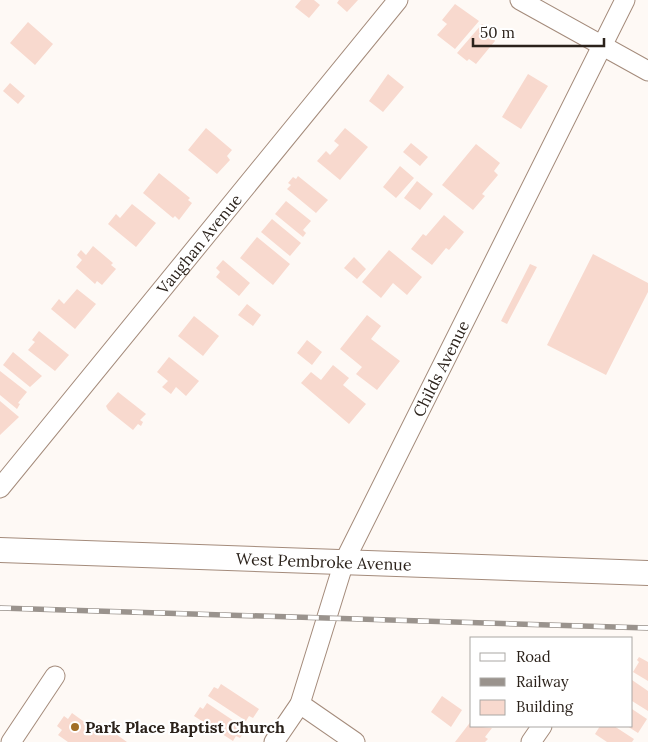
<svg xmlns="http://www.w3.org/2000/svg" width="648" height="742" font-family="Lora,serif">
<rect width="100%" height="100%" fill="#fef9f5"/>
<!-- building -->
<path fill="#f8d9ce" d="M301,0h13l6,5 -11,13 -14,-11z
M339,0h19l-11,12 -10,-9z
M455,4l24,17 -24,28 -18,-14 10,-11 -5,-4z
M28,22l25,22 -18,21 -25,-22z
M482,24l14,12 -2,3 1,2 -19,23 -7,-5 -2,2 -10,-8z
M388,74l16,13 -21,25 -14,-11z
M528,74l20,12 -27,43 -19,-12z
M10,83l15,13 -7,8 -15,-13z
M206,128l26,22 -5,6 3,4 -13,14 -29,-24z
M345,128l23,19 -28,33 -23,-19 9,-10 4,4 9,-10 -5,-4z
M411,143l17,14 -8,9 -17,-14z
M476,144l24,19 -6,8 4,4 -16,19 3,2 -12,14 -31,-25z
M400,166l14,12 -18,20 -13,-11z
M159,173l31,25 -2,2 4,3 -13,17 -4,-4 -2,2 -30,-25z
M298,176l30,24 -12,13 -29,-24 4,-4 -3,-2 5,-6 3,2z
M417,181l16,13 -13,16 -16,-12z
M286,201l25,20 -8,9 3,3 -3,4 -28,-23z
M132,204l24,19 -20,24 -28,-23 8,-10 4,4z
M444,215l20,17 -15,18 -3,-2 -14,17 -21,-16 12,-15 3,2z
M272,219l29,24 -11,13 -29,-24z
M257,237l33,27 -17,21 -33,-27z
M93,246l20,17 -2,2 5,4 -14,16 -5,-4 -2,3 -19,-17 6,-7 -5,-5 4,-5 5,5z
M389,250l33,27 -15,18 -14,-12 -12,15 -19,-16z
M593,254l55,29v9l-42,83 -59,-30z
M354,257l12,12 -9,10 -13,-11z
M223,260l27,23 -11,13 -23,-19 4,-5 -4,-4z
M530,264l7,3 -30,57 -6,-3z
M77,289l19,15 -21,25 -24,-20 8,-10 5,5z
M247,304l14,11 -8,11 -15,-11z
M367,315l14,11 -10,13 29,22 -23,29 -21,-16 6,-7 -22,-18z
M194,316l25,20 -16,20 -25,-20z
M39,331l30,24 -14,16 -27,-21 7,-8 -3,-2z
M307,340l15,12 -10,13 -15,-12z
M13,352l29,24 -12,11 -27,-22z
M169,357l30,24 -13,15 -10,-9 -5,7 -9,-7 6,-6 -11,-9z
M333,365l16,13 -6,7 23,19 -17,20 -48,-41 10,-11 10,8z
M0,371l27,21 -9,11 2,1 -3,5 -17,-14z
M118,392l28,22 -6,6 3,2 -2,4 -3,-2 -5,6 -25,-20 -2,-4z
M0,401l19,16 -19,18z
M639,657l9,5v19l-15,-9 6,-10 -2,-2z
M632,680l16,11v20l-16,-10z
M221,684l38,25 -6,9 -4,-2 -3,5 -38,-25 6,-9 4,2z
M442,696l20,14 -11,17 -20,-15z
M207,703l39,26 -6,9 -4,-2 -3,5 -39,-25 6,-9 3,2z
M632,709l15,10 -9,14 -11,-7h5z
M72,713l22,16 5,-7 28,20h-59l-10,-7 4,-5 -5,-4 7,-10 4,3z
M472,720v6l20,2 -7,9 3,2 -3,3h-30z
M600,726h14l20,13 -2,3h-25l-12,-8z"/>
<g fill="none" stroke-linecap="round" stroke-linejoin="round">
<!-- minor casing -->
<g stroke="#a48b7b" stroke-width="21">
<g id="minor">
<path d="M520,0l128,71"/>
<path id="s1" d="M0,488l398,-488"/>
<path d="M300,704l55,38"/>
<path d="M11,742l44,-66"/>
<path id="s2" d="M274,742l26,-38 44,-142 281,-562"/>
<path d="M531,742l11,-16"/>
</g>
</g>
<!-- major casing -->
<g stroke="#a48b7b" stroke-width="26">
<g id="major">
<path id="s3" d="M0,550l648,23"/>
</g>
</g>
<!-- minor -->
<use href="#minor" stroke="#fff" stroke-width="19"/>
<!-- major -->
<use href="#major" stroke="#fff" stroke-width="24"/>
<!-- rail casing -->
<g stroke="#9a938d" stroke-width="5.5">
<path id="rail" d="M0,608l648,20"/>
</g>
<!-- rail -->
<use href="#rail" stroke="#fff" stroke-width="4" stroke-dasharray="11" stroke-linecap="butt"/>
</g>
<!-- markers -->
<circle fill="#a16d25" stroke="#fff" stroke-width="2" cx="75" cy="727" r="5"/>
<g text-anchor="middle" stroke-width="4.5" stroke-linejoin="round" paint-order="stroke">
<!-- street labels -->
<g font-size="16" fill="#2b221b" stroke="#fff">
<text dy="6" stroke="none"><textPath href="#s1" startOffset="315">Vaughan Avenue</textPath></text>
<text dy="6" stroke="none"><textPath href="#s2" startOffset="411">Childs Avenue</textPath></text>
<text dy="6" stroke="none"><textPath href="#s3" startOffset="324">West Pembroke Avenue</textPath></text>
</g>
<!-- poi labels -->
<g font-size="16" font-weight="bold" fill="#2b221b" stroke="#fff" text-anchor="start">
<text x="85" y="733">Park Place Baptist Church</text>
</g>
</g>
<!-- legend -->
<rect x="470" y="637" width="162" height="90" fill="#ffffff" stroke="#aaa7a4"/>
<rect x="480" y="653" width="25" height="8" fill="#ffffff" stroke="#aaa7a4"/>
<text x="516" y="662" font-size="15" fill="#2b221b">Road</text>
<rect x="480" y="678" width="25" height="8" fill="#9a938d" stroke="#aaa7a4"/>
<text x="516" y="687" font-size="15" fill="#2b221b">Railway</text>
<rect x="480" y="700" width="25" height="15" fill="#f8d9ce" stroke="#aaa7a4"/>
<text x="516" y="712" font-size="15" fill="#2b221b">Building</text>
<!-- scale -->
<path d="M473 38v8h131v-8" fill="none" stroke="#2b221b" stroke-width="2.5"/>
<text x="480" y="38" font-size="15" fill="#2b221b" stroke="#ffffff" stroke-width="4" paint-order="stroke">50 m</text>
</svg>
